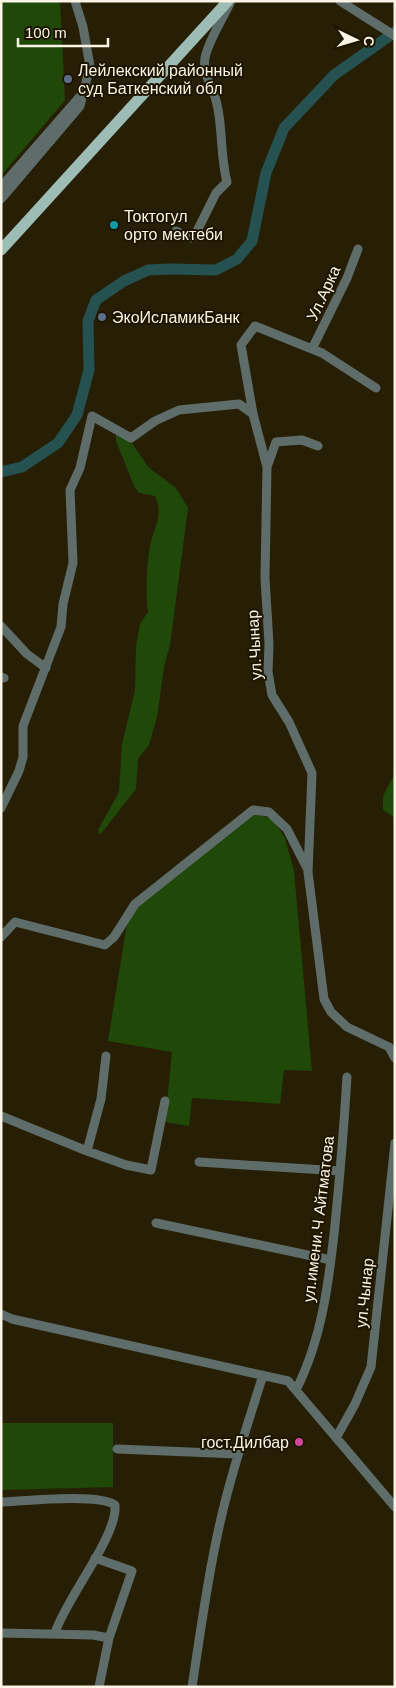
<svg xmlns="http://www.w3.org/2000/svg" width="396" height="1688" font-family="Helvetica,sans-serif">
<rect width="100%" height="100%" fill="#271f05"/>
<!-- green -->
<path fill="#1f4809" d="M1,1h59l5,99 -64,76z
M116,430l10,4 22,33 28,21 12,20 -18,137 -6,22 -7,50 -8,28 -11,14 -2,30 -36,46 -2,-5 21,-38 3,-48 13,-54 1,-44 4,-22 8,-12c-3,-16 -1,-55 3,-71 5,-16 12,-28 4,-45l-16,-3 -4,-5 -19,-47z
M395,773v45l-12,-8v-14z
M255,814l18,5 12,19 9,33 18,200 -28,-1 -4,34 -88,-6 -3,28 -24,-4 7,-70 -64,-11 21,-130z
M1,1423h112v64l-111,3z"/>
<g fill="none" stroke-linecap="round" stroke-linejoin="round">
<!-- river -->
<path stroke="#255150" stroke-width="11" d="M1,472l21,-5 36,-24 19,-28 12,-45 -1,-49 8,-21 28,-19 24,-11 22,-1 46,1 21,-11 15,-18 14,-68 18,-45 50,-53 61,-43"/>
<!-- minor -->
<path stroke="#5e6d6a" stroke-width="9" d="M340,1l55,35
M1,187l82,-94
M1,199l79,-93 10,-40 -7,-39 -8,-26
M176,231l15,7 4,-3 21,-42 11,-11c-8,-30 -3,-62 -14,-91 -5,-12 -10,-20 -8,-33 3,-17 19,-41 26,-57
M312,349l35,-71 11,-29
M376,388l-54,-35 -67,-27 -14,19 12,69 14,53 -2,111 4,66 -1,28 4,23 17,27 23,51 -4,99 16,127 7,13 16,15 42,20 6,11
M267,467l9,-25 26,-2 16,6
M1,626l26,28 19,14
M1,677l3,1
M1,808l18,-37 4,-14v-31l38,-99 2,-23 10,-41 -3,-73 10,-22 12,-52 39,22 24,-17 24,-11 60,-6 14,10
M1,937l14,-15 90,23 9,-8 21,-33 118,-94 16,2 18,17 21,41
M106,1056l-5,43 -14,52 39,14 25,5 14,-69
M1,1116l86,35
M199,1162l141,9
M156,1223l175,37
M1,1314l11,5 276,62 107,126
M296,1390c26,-51 33,-109 39,-165 5,-50 9,-99 12,-148
M336,1438l19,-34 16,-37 24,-224
M117,1449l120,5
M1,1502c23,-1 98,-9 114,3 3,31 -49,93 -60,128
M95,1558l37,13 -23,67 -10,49
M1,1633l92,2 16,3
M192,1687c9,-59 17,-119 31,-177 11,-46 26,-90 40,-135"/>
<!-- major -->
<path stroke="#9cbcb5" stroke-width="11" d="M1,250l227,-249"/>
</g>
<!-- markers -->
<g fill="#5c6f8a" stroke="#1d1500" stroke-width="2">
<circle cx="68" cy="79" r="5"/>
<circle cx="102" cy="317" r="5"/>
</g>
<circle fill="#0f9aa8" stroke="#1d1500" stroke-width="2" cx="114" cy="225" r="5"/>
<circle fill="#d1479c" stroke="#1d1500" stroke-width="2" cx="299" cy="1442" r="5"/>
<g text-anchor="middle" stroke-width="4" stroke-linejoin="round" paint-order="stroke">
<!-- poi labels -->
<g font-size="16" fill="#f9f4e5" stroke="#1d1500" text-anchor="start">
<text x="78" y="76">Лейлекский районный<tspan x="78" dy="18">суд Баткенский обл</tspan></text>
<text x="124" y="222">Токтогул<tspan x="124" dy="18">орто мектеби</tspan></text>
<text x="112" y="323">ЭкоИсламикБанк</text>
<text x="289" y="1448" text-anchor="end">гост.Дилбар</text>
</g>
<!-- street labels -->
<g font-size="16" fill="#f9f4e5" stroke="#1d1500">
<text transform="translate(323 293) rotate(-65)" y="6">Ул.Арка</text>
<text transform="translate(254 645) rotate(-93)" y="6">ул.Чынар</text>
<text transform="translate(318 1219) rotate(-83)" y="6">ул.имени.Ч Айтматова</text>
<text transform="translate(364 1293) rotate(-84)" y="6">ул.Чынар</text>
</g>
</g>
<!-- border -->
<rect width="396" height="1688" fill="none" stroke="#f9f4e5" stroke-width="5"/>
<!-- north arrow -->
<g transform="translate(356 40) rotate(95)" stroke="#1d1500" stroke-width="4" paint-order="stroke">
<path d="M0-4L9 19L0 12L-9 19Z" fill="#f9f4e5"/>
<text y="-8" font-size="14" font-weight="bold" text-anchor="middle" fill="#f9f4e5">С</text>
</g>
<!-- scale -->
<path d="M18 38v8h90v-8" fill="none" stroke="#f9f4e5" stroke-width="2.5"/>
<text x="25" y="38" font-size="15" fill="#f9f4e5" stroke="#1d1500" stroke-width="4" paint-order="stroke">100 m</text>
</svg>
